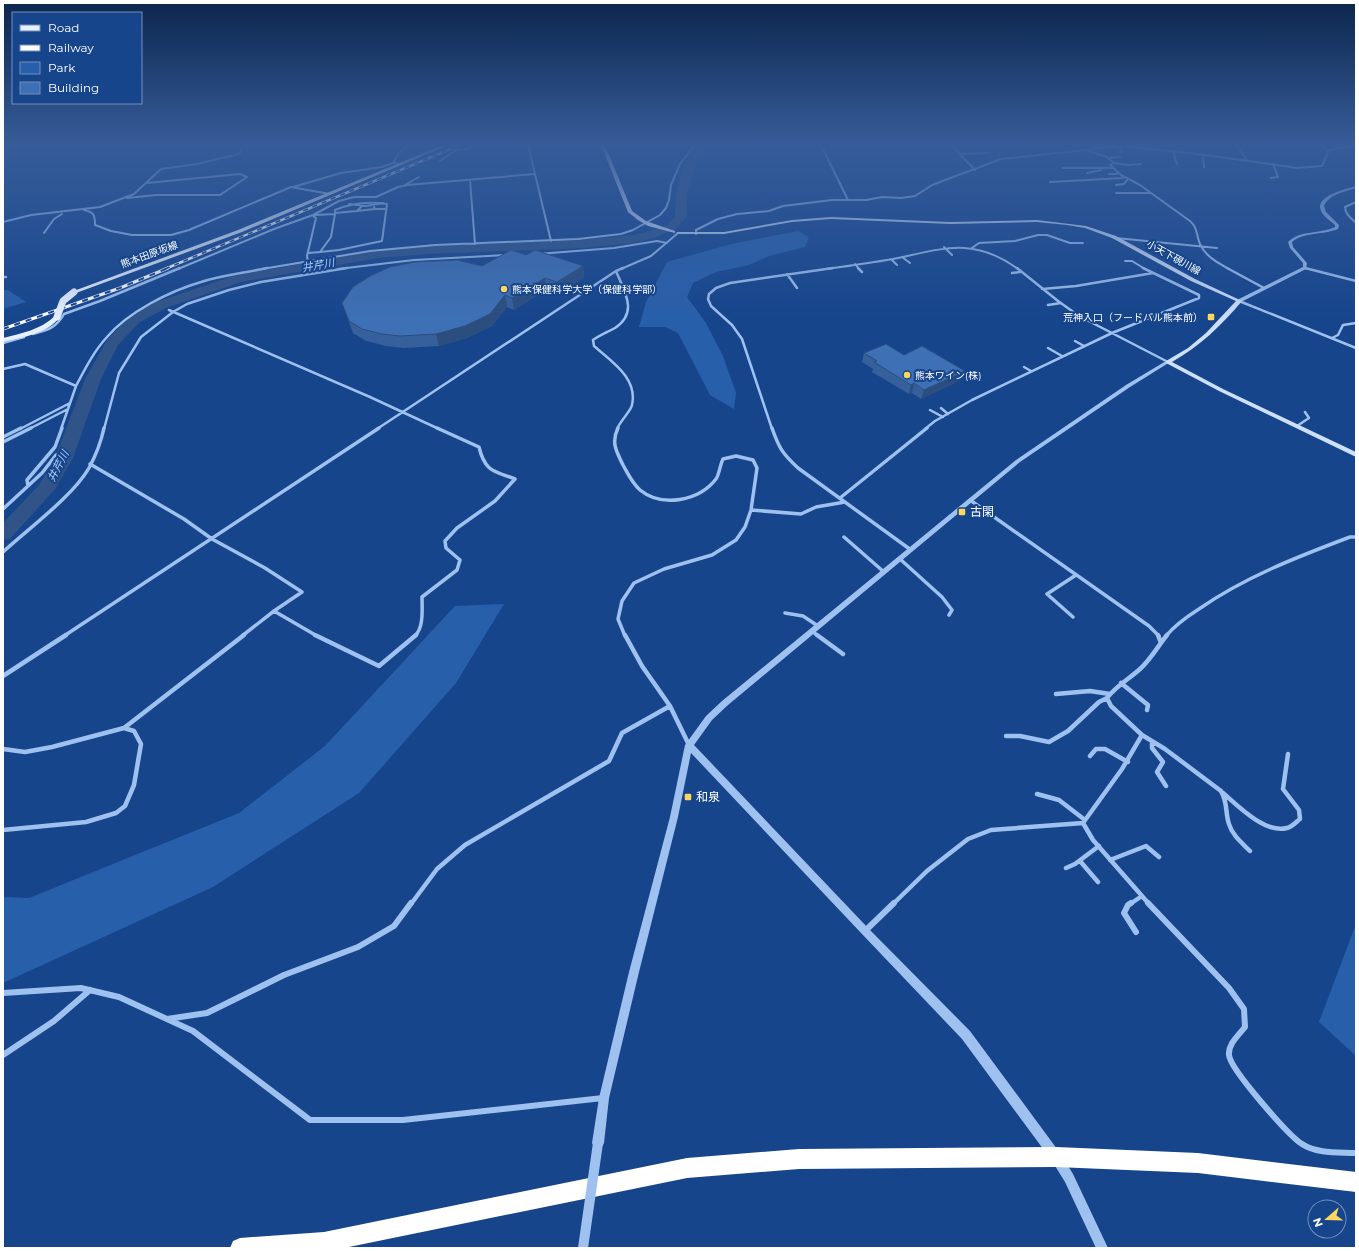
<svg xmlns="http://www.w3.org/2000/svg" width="1359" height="1251" font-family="Montserrat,'Noto Sans JP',sans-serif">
<rect width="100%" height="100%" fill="#16458c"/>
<!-- green -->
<path fill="#285faa" d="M798,231l11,6 -4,10 -36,9 -20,9 -33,7 -23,11 -6,14 19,26 17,33 13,37 -2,16 -24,-14 -32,-62 -13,-6h-26l7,-25 21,-40 64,-18z
M3,290h5l18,12 -23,7z
M504,604l-48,79 -97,110 -146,94 -210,96v-86l26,1 210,-85 86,-67 130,-140z
M1356,924v132l-37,-34z"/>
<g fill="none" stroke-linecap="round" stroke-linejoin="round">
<!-- river -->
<path fill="#315488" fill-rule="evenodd" d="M699,145h10l-12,16 -6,17 -4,18v20l-11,13 -22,9 -21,5 -49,5 -156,6 -50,4 -137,24 -75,26 -26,14 -22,23 -17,34 -28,79 -18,31 -45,50 -7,1v-17l36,-38 16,-27 30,-79 22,-39 23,-24 26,-14 77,-26 145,-26 50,-4 156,-6 49,-5 13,-3 22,-7 7,-9 1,-20 4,-18 7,-17z"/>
<!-- minor-far4 -->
<path stroke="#9fc1ef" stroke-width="2" d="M528,145l23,96
M821,145l27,55
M951,145l24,25
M1236,145l11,15
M1323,145l5,8
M1117,148l5,2 -2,2
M1087,150l20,7 7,6 -4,2 11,10 19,10 50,36c8,7 6,14 10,23 5,12 18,19 29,25
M1173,152l4,12
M959,154l29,-1
M1203,155l1,12
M1109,158l11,-1
M440,161l16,-11 13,-1 2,-4
M1113,163l15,2 13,-1
M402,164l-9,-1 6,-10 9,-8
M1063,168h50
M1087,173l14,-3
M1109,174h8
M1271,178l7,-1 -5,-13
M470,180l5,64
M1050,182l73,-4
M405,185l14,-8
M1116,185l8,-1 3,-4
M293,187l48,-14 41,-6 11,-4
M1116,193h34
M127,198l29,-3h64l27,-18 -7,-3 -93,9
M1356,202l-11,5c0,7 6,11 11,16
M349,204l17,2 17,-3
M374,207l1,2h11
M84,210c10,2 11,5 11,15l16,6 21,4h39l18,-5 102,-43 39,7
M357,211l18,-2
M335,213l22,-2 4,-4
M3,222l28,-7 69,-8 34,-13 27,-25 36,-5 38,-9 5,-2 3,-8
M44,233l10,-14 8,-5
M696,234v-4l22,-11 19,-5 32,-3 14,-5 49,-6h34l16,-3 19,1 14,-2 17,-11 69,-26 86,-9c26,-7 56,-2 82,1 43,4 86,11 128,17l25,-2 7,-16 15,-3h12
M1116,238l101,10
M944,247l8,8
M972,248l7,-5 36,-2 23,-6h9l23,8h13
M320,252l19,-2 43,-9 5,-37c-19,-3 -35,-1 -52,6v4
M308,253l12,-1 11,-15 4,-23 -20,1
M538,254l76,-6 43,-7 10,2
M902,257l8,6
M891,259l6,6
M1125,261h7l13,8
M855,264l4,5
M1305,268l3,1
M178,269l96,-40 39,-14 26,-14 15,-4h22l22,-10 9,-2 128,-11
M262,269l108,-18 65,-6 143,-6 43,-5 12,-4 27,-15 6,-7 3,-8 2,-15 9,-21 15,-19
M309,269l-2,-13 9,-38 -3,-2
M338,269l76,-9 92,-5
M621,269l30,-13 27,-23
M826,269c22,-3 44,-6 67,-10 49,-10 80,-23 125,10"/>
<!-- minor-far3 -->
<path stroke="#9fc1ef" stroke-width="2.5" d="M308,268l1,4
M858,268l4,4
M1017,268l41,33 21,15 89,46
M1227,268l37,20
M1305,268l51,13
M616,271c8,20 23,41 -1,57 -7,4 -15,7 -22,12l1,6c18,16 44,32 38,59 -1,6 -12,16 -15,24
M1012,273l8,-1
M787,274l10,14
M3,277h3
M1042,289l34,-3 77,-13
M1239,301l117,47
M1048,305l13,-2
M169,310l201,87 69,32
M33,334c15,-4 23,-6 31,-20l36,-13 80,-33
M1332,338l6,-3 5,-10 13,-2
M1075,341l9,5
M3,343l21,-6
M1048,348l14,8
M1024,367l7,4
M3,369l22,-5 51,22c9,-17 18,-35 31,-49 21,-25 63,-46 94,-55 21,-7 44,-9 66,-14
M941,408l7,6
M930,410l13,7
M1297,426l12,-8 -4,-6
M20,429l50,-26
M29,429l39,-20
M61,429l15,-43
M104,429l15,-56 22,-36 32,-25 14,-8 42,-14 32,-8 86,-14
M377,429l239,-158 7,-3
M772,429l-30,-90 -10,-14 -21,-19 -3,-7 1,-5 7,-6 14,-5 103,-15
M925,429l10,-8 37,-21 140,-67 87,-35v-3l-56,-27"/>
<!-- minor-far2 -->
<path stroke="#9fc1ef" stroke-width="3.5" d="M618,428c-7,14 -2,23 5,37 5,9 9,18 17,25 22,18 59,11 76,-11 3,-4 4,-14 7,-20l13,-3 17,4 4,8 -6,42 -6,17 -9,13 -24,15 -48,14 -30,14 -12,18 -4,18 7,17
M772,428c7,20 10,25 26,40l113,82
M3,437l18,-9
M3,442l28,-14
M90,464l94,55 28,20 53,29 37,24 -28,19 -32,25
M28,486l14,-13 14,-18
M840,498l87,-70
M970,500l179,126 10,10
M3,509l25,-23 -1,-6 28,-33 7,-19
M751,510l50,4 15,-7 29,-5
M844,537l40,35
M3,552c25,-23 70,-56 86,-84 7,-13 12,-26 15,-40
M900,559l42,38 10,13 -3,5
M274,611l43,25
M785,613l18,3 15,10
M1073,617l-26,-23 29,-19
M812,631l6,5
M64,636l315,-208
M415,636c9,-9 7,-27 7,-39l35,-27 3,-10 -14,-12 -1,-7 12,-13 38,-27 20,-22c-21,-8 -30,-7 -36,-32l-42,-19
M1166,636c9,-11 22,-20 33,-27 46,-32 98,-52 151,-72h6"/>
<!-- minor-far1 -->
<path stroke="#9fc1ef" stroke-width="4.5" d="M315,635l64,31 37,-31
M625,635l17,31 28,40 19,39
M817,635l26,19
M1158,635l3,8
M3,676l63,-41
M1121,683l27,22 -1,5
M1056,694l34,-3 20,3
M1142,735l23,14 56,42c7,12 4,21 8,33 3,11 13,19 21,27
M1006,736h14l29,6 19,-11 31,-29 8,-4
M1152,741v7l11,14 -6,10 9,14
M3,749l22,3 27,-5 72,-19 120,-93
M1090,756l6,-7h9l23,13
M1223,793c15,13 42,41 64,35 5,-1 9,-6 13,-9l-1,-9 -16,-21 5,-35
M1037,794l22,6 26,20
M3,830l83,-8 30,-9 9,-7 9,-21 7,-41 -7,-13 -10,-3
M1110,860l36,-14 13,11
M1080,861l18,21
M1066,868l9,-4 24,-18
M411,904l26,-35 28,-24 144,-84 13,-28 48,-27
M893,904l34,-33 41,-32 23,-9 92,-7
M1130,904l12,-8
M1149,904l-56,-64 -10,-17 39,-54 20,-34 -31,-29 -4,-8c9,-12 22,-19 33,-29 11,-10 18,-23 27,-34"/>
<!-- minor -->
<path stroke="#9fc1ef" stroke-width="6" d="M1131,903l-3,2 -4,8 12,19
M1148,903l81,85 15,21 1,18c-7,9 -17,17 -16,28 1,14 60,81 73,89 15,10 37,8 54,9
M865,931l29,-28
M3,993l78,-5 38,9 74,34 117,89h93l200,-22
M167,1019l40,-6 77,-38 74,-28 36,-21 17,-23
M3,1055l51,-34 36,-31"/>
<!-- tertiary -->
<path fill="#9fc1ef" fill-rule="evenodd" d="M1356,186v2c-11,4 -27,6 -32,18l2,6 13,13 -1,4c-14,6 -35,3 -46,13l1,5 14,16 -1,6 -65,33h-4v-2l66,-33v-4l-13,-15 -2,-6c12,-12 32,-8 47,-15v-2c-4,-4 -11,-8 -14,-14 -7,-15 25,-22 35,-25z
M1166,361l4,1 -40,25 -110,75 -292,243 -16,15 -18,25 174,183 102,103 90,122 13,21 35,74h-12l-31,-66 -13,-21 -90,-122 -100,-105 -171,-181 -13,64 -39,155 -30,126 -5,45 -2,4 -4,2 -4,-2 -2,-4 7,-45 30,-126 41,-155 15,-72 21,-29 16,-15 294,-241 110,-75z"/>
<!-- secondary -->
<path fill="#cddffb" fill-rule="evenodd" d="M601,145h4l27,66 14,10 29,10v2l-27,-7 -10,-6 -10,-8z
M831,217l119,5 87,-2 49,6 30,10 79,43 47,22c-21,25 -42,45 -70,61l51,27 133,63v5l-137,-66 -53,-28v-2l22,-13 18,-15 30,-32 -45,-20 -79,-43 -27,-10 -18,-3 -30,-3 -87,2 -119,-5 -39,3 -68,12h-46l-2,-1 2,-1h46l68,-12z"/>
<!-- primary -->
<path fill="#e7f0ff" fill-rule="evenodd" d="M443,145h6l-207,87 -166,61 -5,-1 167,-62z
M55,316l5,1c-13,17 -37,20 -57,25v-4c19,-5 37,-8 52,-22z"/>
<!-- motorway -->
<path fill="#fff" fill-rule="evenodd" d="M1056,1147l142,6 158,19v20l-158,-19 -142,-6 -257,2 -112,9 -343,70h-114l3,-7 7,-3 84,-6 363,-74 112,-9z"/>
<!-- rail-far1 casing -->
<g stroke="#fff" stroke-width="2.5">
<path id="rail-far1" d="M165,269l295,-124"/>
</g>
<!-- rail casing -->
<g stroke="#fff" stroke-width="3">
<path id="rail" d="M3,329l117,-41 48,-20"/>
</g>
<!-- rail-far1 -->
<use href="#rail-far1" stroke="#16458c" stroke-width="1.5" stroke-dasharray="5" stroke-linecap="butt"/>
<!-- rail -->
<use href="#rail" stroke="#16458c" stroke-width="2" stroke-dasharray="6" stroke-linecap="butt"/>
<!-- tertiary-bridge -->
<path stroke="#9fc1ef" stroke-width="10" d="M583,1248l15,-105"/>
<!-- primary-bridge -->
<path stroke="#e7f0ff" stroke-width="7" d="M57,317l6,-16 11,-9"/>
</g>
<!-- wall -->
<path fill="#35609c" d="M526,255l57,11 1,12 -26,16 -12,-4 -32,20 -7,-3 -15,19 -25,12 -28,8 -35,2 -18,-2 -20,-5 -13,-8 -11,-30 140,-37z
M864,353l40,2 57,25 -40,19 -9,-6 -3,1 -37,-22 1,-3 -11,-7z"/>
<!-- shaded-wall -->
<path fill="#2b4e7f" d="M583,266l1,12 -26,16 -1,-12z
M545,278l1,12 -32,20 -2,-12z
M505,295l2,12 -15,19 -25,12 -28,8 -3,-12z
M965,371l-4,9 -40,19 3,-9z
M914,383l-2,10 -3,1 2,-9z"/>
<!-- building -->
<path fill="#3e70b5" stroke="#2b4e7f" d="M511,250l15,5 9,-5 48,16 -26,16 -12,-4 -33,20 -7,-3 -15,19 -25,12 -29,8 -36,2 -18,-2 -20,-5 -13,-8 -7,-18 11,-16 19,-12 18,-8 25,-5 42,-2 25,6z
M886,344l18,11 18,-9 43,25 -41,19 -10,-7 -3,2 -37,-23 3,-1 -13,-8z"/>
<!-- sky -->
<linearGradient id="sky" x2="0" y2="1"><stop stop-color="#0c264d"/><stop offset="0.45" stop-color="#365c99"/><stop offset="1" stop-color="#365c99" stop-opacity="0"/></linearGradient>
<rect width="1359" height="320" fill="url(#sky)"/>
<!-- markers -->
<g fill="#ffd65d" stroke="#16458c" stroke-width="1.5">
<circle cx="504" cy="289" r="4"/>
<rect x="1207" y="313" width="8" height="8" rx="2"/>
<circle cx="907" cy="375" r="4"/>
<rect x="958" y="508" width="8" height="8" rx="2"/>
<rect x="684" y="793" width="8" height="8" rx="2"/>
</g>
<g text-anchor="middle" stroke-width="4" stroke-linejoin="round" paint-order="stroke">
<!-- far-street labels -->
<g font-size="10" fill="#fff" stroke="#16458c">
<text transform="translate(149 254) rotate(-20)" y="4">熊本田原坂線</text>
<text transform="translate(1174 257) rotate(29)" y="4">小天下硯川線</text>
</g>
<!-- far-poi labels -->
<g font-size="10" fill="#fff" stroke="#16458c" text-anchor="start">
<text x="512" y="293">熊本保健科学大学（保健科学部）</text>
<text x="1203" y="321" text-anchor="end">荒神入口（フードパル熊本前）</text>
<text x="915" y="379">熊本ワイン(株)</text>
</g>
<!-- far-water labels -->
<g font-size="11" font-style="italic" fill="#abcbf7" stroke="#16458c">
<text transform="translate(318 265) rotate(-10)" y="4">井芹川</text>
<text transform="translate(58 466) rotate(-62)" y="4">井芹川</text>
</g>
<!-- poi labels -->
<g font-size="12" fill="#fff" stroke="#16458c" text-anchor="start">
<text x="970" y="516">古閑</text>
<text x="696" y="801">和泉</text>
</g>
</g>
<!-- border -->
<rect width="1359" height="1251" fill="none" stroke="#ffffff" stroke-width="8"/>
<!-- legend -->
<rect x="12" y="12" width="130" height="92" fill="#16458c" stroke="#738fba"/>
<rect x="20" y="25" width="20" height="6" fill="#e7f0ff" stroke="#738fba"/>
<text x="48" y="32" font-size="12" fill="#ffffff">Road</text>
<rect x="20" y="45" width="20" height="6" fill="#ffffff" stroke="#738fba"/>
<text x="48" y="52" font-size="12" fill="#ffffff">Railway</text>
<rect x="20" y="62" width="20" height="12" fill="#285faa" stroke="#738fba"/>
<text x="48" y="72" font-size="12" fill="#ffffff">Park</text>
<rect x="20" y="82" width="20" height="12" fill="#3e70b5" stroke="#738fba"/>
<text x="48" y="92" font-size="12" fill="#ffffff">Building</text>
<!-- north arrow -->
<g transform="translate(1327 1219) rotate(250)"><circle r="19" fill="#16458c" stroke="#738fba"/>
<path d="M0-3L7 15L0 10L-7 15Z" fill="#ffd65d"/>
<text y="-6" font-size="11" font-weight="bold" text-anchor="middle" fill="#ffffff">N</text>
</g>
</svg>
